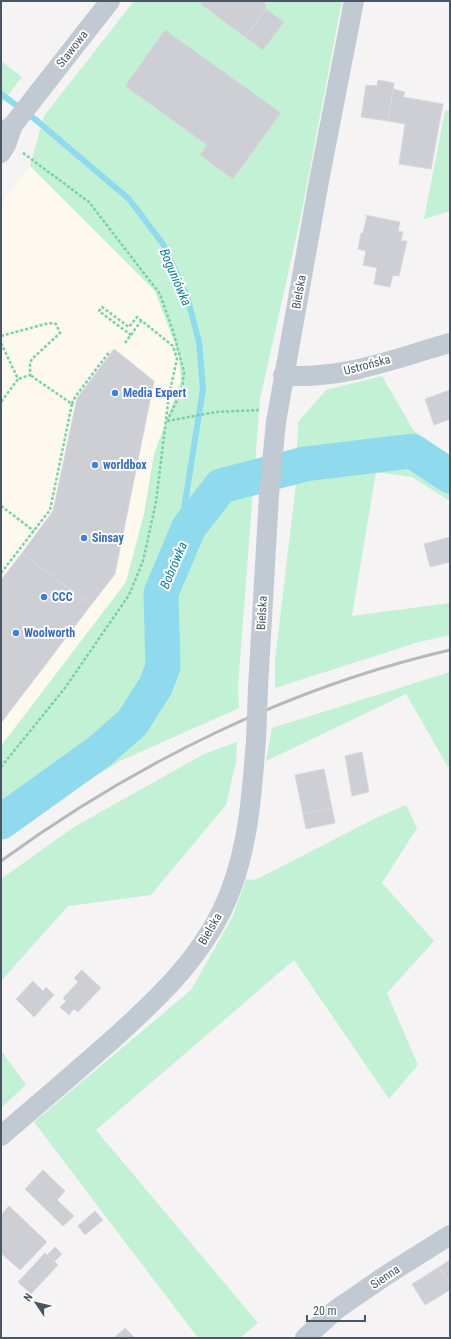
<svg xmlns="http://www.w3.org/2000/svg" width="451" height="1339" font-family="'Roboto Condensed',sans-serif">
<rect width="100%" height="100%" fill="#f5f3f3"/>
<!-- commercial -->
<path fill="#fdf9ef" d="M30,166l125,125 24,64 2,26 -27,73 -10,60 -18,68 -125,164v-542z"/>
<!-- green -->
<path fill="#c3f1d5" d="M134,1h208l-43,224 -39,174 -22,288 1,21 -119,53 -90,56 -29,22v-93l125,-164 18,-68 10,-60 27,-73 -2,-26 -24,-64 -125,-125 14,-50z
M1,61l21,16 -21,27z
M450,110v101l-26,8 21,-108z
M382,376l32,55 36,24v46l-38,-24 -36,-5 -24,144 98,-13v32l-31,7 -144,46v-28l21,-176 2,-62 28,-32z
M450,672v93l-2,2 -42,-73 -140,67 6,-33z
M237,742l-1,20 -10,43 -75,90 -83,11 -67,75v-102l73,-52 130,-73z
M406,805l11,23 -35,55 52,58 -47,52 31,72 -29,34 -95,-139 -198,170 162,193 -18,15h-42l-164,-216 157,-132 42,-74 13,-37 9,1 123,-63z
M1,1050l25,35 -25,23z"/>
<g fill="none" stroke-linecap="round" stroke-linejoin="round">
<!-- stream -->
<path stroke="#90daee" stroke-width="6" d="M1,94l35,26 93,79 34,45 24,52 12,46 4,47 -19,120v11l5,7"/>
<!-- river -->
<path stroke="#90daee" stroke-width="35" d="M1,822l99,-71 32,-28 23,-36 8,-20 -2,-74 28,-66 32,-41 84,-22 107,-13 38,25"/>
</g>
<!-- building -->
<path fill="#cdcfd5" stroke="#d7d9de" d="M201,1h64l1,8 -21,28 -43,-32z
M266,9l18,13 -21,28 -18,-13z
M165,30l116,83 -48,66 -33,-24 7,-10 -82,-59z
M378,80l16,3 -6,38 -27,-4 5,-32 11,1z
M393,89l12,3 -2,5 40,7 -12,65 -32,-5 6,-40 -17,-3z
M365,215l35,7 -2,9 5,1 -2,9h6l-8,35 -6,-1 -3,12 -16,-3 3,-16 -14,-3 3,-14 -8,-2 3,-16h2l4,-17z
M114,349l40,32 -39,193 -24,31 -69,-52 31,-42 24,-113z
M450,390v29l-16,6 -9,-26z
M450,537v25l-20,5 -6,-23z
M22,553l69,52 -90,118v-143z
M362,752l7,40 -17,4 -7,-40z
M324,769l8,39 -29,6 -8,-39z
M332,808l3,15 -29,6 -3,-15z
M82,970l19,18 -23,24 -4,-3 -5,6 -9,-8 6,-6 -3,-3 15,-16 -4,-4z
M33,981l10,10 3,-4 8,8 -20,22 -18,-18z
M43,1170l22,21 -8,9 17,16 -11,10 -38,-37z
M9,1206l38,36 -27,28 -19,-17v-38z
M95,1211l8,9 -18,15 -7,-9z
M55,1247l7,7 -8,8 -7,-7z
M45,1253l13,12 -27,29 -13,-12z
M450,1260v24l-11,-17z
M439,1267l11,17v6l-25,15 -13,-21z
M125,1328l10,10 -20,-1z"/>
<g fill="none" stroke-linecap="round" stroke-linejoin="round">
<!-- path -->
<path stroke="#7ad0a6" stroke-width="2.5" stroke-dasharray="3 2" stroke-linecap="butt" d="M23,153l66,49 71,92 13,37 11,41 -2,18 -14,29
M1,336l48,-13 7,1 4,9 -28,26 -2,4v12l-12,4
M1,343l17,36 -17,23
M125,343l16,-22
M72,404l3,-7 35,-46
M167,421l49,-9 43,-2
M1,506l33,25
M1,573l49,-63 22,-106 -42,-29
M1,767l64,-79 64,-93 14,-34 13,-59 13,-107 8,-36 -4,-13 -36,-29 -8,10 -27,-20 -3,4 32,24"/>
<!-- minor -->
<path stroke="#c1cad2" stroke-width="20" d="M1,133l12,-8 97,-124
M1,153l5,-8 7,-20
M283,375c57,6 113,-17 167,-32
M258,688l11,-193 7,-73 43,-241 35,-180
M1,1136c37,-32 75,-64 112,-97 47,-42 94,-87 117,-147 19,-49 22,-101 26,-152
M305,1338l32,-29 48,-33 65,-41"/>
<!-- rail -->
<path stroke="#b5b8bd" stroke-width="3" d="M1,861c133,-97 288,-174 449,-211"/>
<!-- minor-bridge -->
<path stroke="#c1cad2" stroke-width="20" d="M256,740l2,-52"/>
</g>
<!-- markers -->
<g fill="#3f7fe0" stroke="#fff" stroke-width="1.5">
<circle cx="115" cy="393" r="4"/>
<circle cx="95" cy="465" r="4"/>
<circle cx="84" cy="538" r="4"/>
<circle cx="44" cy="597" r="4"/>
<circle cx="16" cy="633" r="4"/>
</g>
<g text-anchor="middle" stroke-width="4" stroke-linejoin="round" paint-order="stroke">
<!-- street labels -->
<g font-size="12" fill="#4a5661" stroke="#fff">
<text transform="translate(72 49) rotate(-52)" y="4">Stawowa</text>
<text transform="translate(299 292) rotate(-80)" y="4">Bielska</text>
<text transform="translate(367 365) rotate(-15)" y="4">Ustrońska</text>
<text transform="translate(262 613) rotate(-87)" y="4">Bielska</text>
<text transform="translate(210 929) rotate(-60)" y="4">Bielska</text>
<text transform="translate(385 1277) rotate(-34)" y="4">Sienna</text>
</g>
<!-- shop labels -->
<g font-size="12" font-weight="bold" fill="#366cbe" stroke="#fff" text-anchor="start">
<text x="123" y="397">Media Expert</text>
<text x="103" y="469">worldbox</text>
<text x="92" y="542">Sinsay</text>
<text x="52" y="601">CCC</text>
<text x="24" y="637">Woolworth</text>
</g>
<!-- water labels -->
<g font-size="13" font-style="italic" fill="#0c7c9b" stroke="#fff">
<text transform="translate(176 277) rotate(67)" y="5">Boguniówka</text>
<text transform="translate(173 565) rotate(-67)" y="5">Bobrówka</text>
</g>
</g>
<!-- border -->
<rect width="451" height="1339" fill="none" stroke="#4a5661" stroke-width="4"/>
<!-- north arrow -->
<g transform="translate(36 1303) rotate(305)" stroke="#ffffff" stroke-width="3" paint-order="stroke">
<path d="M0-3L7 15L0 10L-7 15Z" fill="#4a5661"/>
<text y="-6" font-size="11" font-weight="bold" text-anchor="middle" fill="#4a5661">N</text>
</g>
<!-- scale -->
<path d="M307 1315v6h58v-6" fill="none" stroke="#4a5661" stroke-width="2"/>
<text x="313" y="1315" font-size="12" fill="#4a5661" stroke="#ffffff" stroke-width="3" paint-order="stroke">20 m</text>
</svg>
